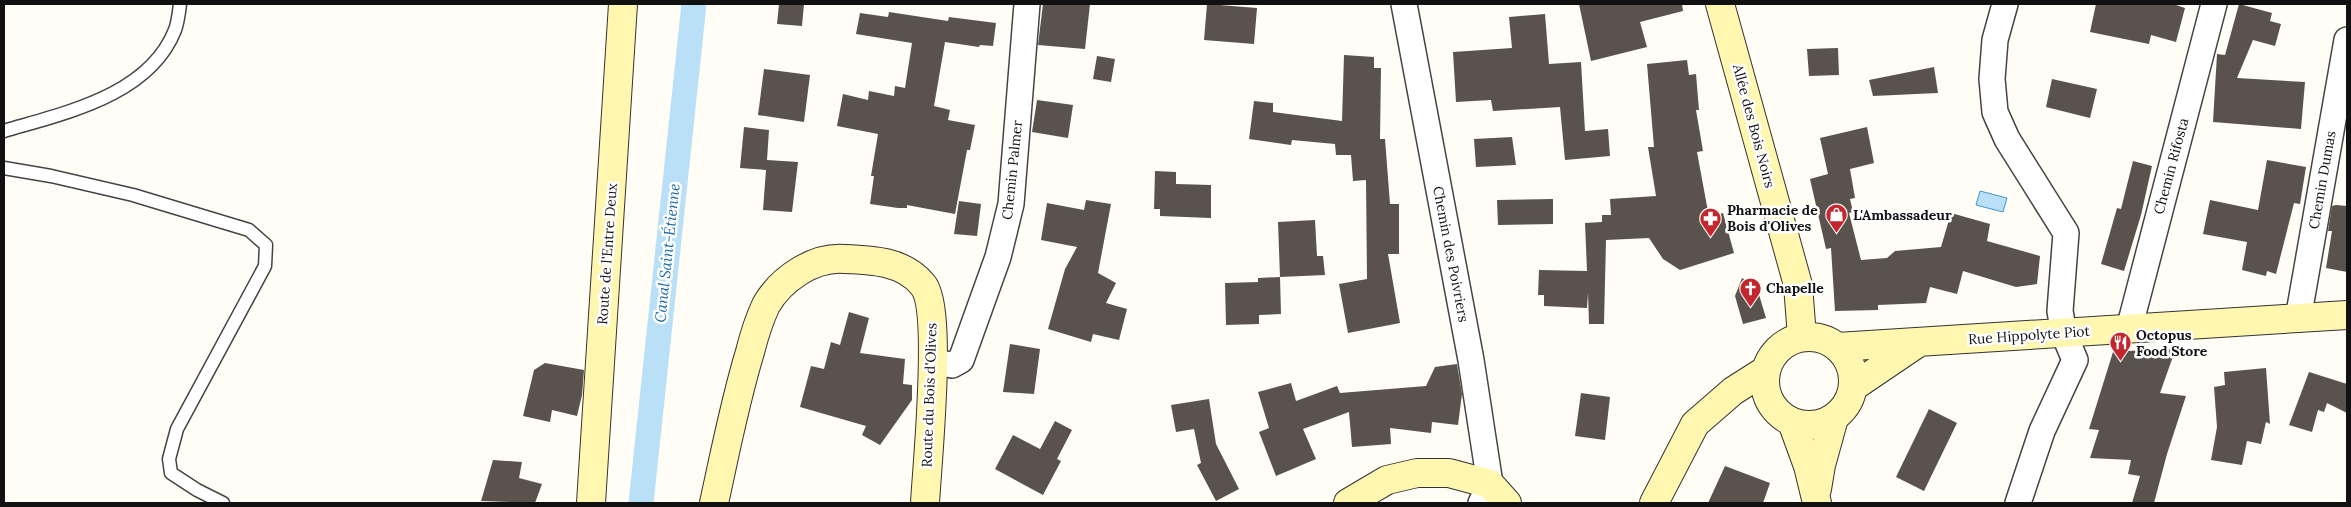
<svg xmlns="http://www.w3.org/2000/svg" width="2351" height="507" font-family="Lora,serif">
<rect width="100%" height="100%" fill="#fffdf5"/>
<!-- water -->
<polygon fill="#b9e0f7" stroke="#3f96cf" points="1980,191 2007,198 2003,212 1976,205"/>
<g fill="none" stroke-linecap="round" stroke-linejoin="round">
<!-- canal -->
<polyline stroke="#b9e0f7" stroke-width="25" points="641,503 694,4"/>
</g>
<!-- building -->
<g fill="#5a524d">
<polygon points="779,4 804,4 802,26 777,24"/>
<polygon points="1043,4 1090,4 1085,49 1038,45"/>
<polygon points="1207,4 1257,8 1254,44 1204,40"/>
<polygon points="1579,4 1682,4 1683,11 1640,22 1647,47 1591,61"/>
<polygon points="2096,4 2173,4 2185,8 2176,42 2151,35 2149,44 2090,32"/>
<polygon points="2239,4 2272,13 2270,21 2281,24 2275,46 2253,40 2237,78 2305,82 2301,129 2213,122 2217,54 2225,55"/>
<polygon points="889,12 948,21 949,17 996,23 993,46 980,45 979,47 945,42 934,106 950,110 948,120 975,125 970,150 967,150 955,214 907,205 907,208 898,208 870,204 874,176 871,176 878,134 837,126 843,94 868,100 869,91 894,96 895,86 905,88 912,43 856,34 860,13 888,17"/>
<polygon points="1545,14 1549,64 1581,62 1585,131 1608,129 1610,156 1565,160 1560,107 1493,111 1491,100 1456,102 1453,52 1512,48 1509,17"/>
<polygon points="1838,48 1839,75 1809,76 1807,49"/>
<polygon points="1344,55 1374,57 1374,68 1381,68 1380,139 1385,139 1390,204 1399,204 1399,254 1388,254 1400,323 1348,333 1339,284 1367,279 1366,180 1353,181 1351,155 1336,155 1335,144 1292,140 1291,145 1249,139 1254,101 1273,103 1273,112 1342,121"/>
<polygon points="1097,56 1115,59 1111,82 1093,79"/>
<polygon points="1687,60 1689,75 1696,74 1699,110 1696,110 1703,151 1697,152 1709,217 1723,213 1734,253 1680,270 1663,259 1649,238 1606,240 1604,324 1589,324 1588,293 1587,308 1544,306 1544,295 1538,295 1539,270 1587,271 1585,223 1602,222 1602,215 1611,215 1610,199 1656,196 1648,147 1654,147 1647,64"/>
<polygon points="1934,67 1938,93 1873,96 1869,80"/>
<polygon points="764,69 810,75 804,122 758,115"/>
<polygon points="2052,79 2097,89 2090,118 2046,107"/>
<polygon points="1037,100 1073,105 1068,138 1032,132"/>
<polygon points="744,127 769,130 767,160 798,162 792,212 763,210 766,170 740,168"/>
<polygon points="1867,127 1874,163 1850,169 1855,198 1850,199 1853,212 1849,213 1861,260 1887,258 1895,251 1941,247 1951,213 1990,224 1987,241 2040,256 2037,284 2016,287 1963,271 1957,294 1930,287 1926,303 1878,305 1878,310 1835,311 1831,248 1826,249 1810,179 1828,174 1820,138"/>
<polygon points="1512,137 1516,165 1476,167 1474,139"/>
<polygon points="2267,160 2306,167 2300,204 2294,203 2276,274 2267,271 2266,276 2242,270 2247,242 2203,234 2210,200 2258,210"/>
<polygon points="2133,161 2152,166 2141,215 2124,271 2101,264 2117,208 2121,209"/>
<polygon points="1155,171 1176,172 1176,184 1211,185 1211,218 1160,216 1160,209 1154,209"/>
<polygon points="1553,199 1553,224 1498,225 1497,200"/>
<polygon points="1086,200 1111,204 1098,273 1116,283 1106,303 1127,309 1119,340 1093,334 1091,342 1048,329 1065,269 1077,247 1041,240 1047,203 1084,210"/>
<polygon points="959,201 981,204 977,236 954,234"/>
<polygon points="2336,205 2347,206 2347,272 2326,268 2332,231 2328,231 2332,206"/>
<polygon points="1315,220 1317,256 1323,256 1325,275 1280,277 1278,222"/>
<polygon points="1280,277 1281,314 1259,315 1259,324 1226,325 1225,283 1258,282 1258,278"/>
<polygon points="1742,278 1757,288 1766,318 1743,324 1735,296"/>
<polygon points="849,312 869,318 860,353 905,359 903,384 912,385 912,400 880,445 862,435 866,426 800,407 811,366 824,369 831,342 840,345"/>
<polygon points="1010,344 1040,349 1034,394 1003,392"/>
<polygon points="2176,348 2160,393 2186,396 2167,454 2154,503 2132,503 2140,476 2128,474 2131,460 2090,458 2099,430 2089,429 2113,352"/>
<polygon points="545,363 584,370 582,395 577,416 552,410 550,422 523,416 534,370"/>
<polygon points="1457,364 1462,394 1458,425 1432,422 1431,433 1390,428 1391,444 1352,447 1349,412 1303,429 1316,459 1276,476 1259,432 1269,428 1258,392 1291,383 1296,401 1337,386 1340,393 1426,386 1435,367"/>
<polygon points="2266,368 2270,424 2266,422 2261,444 2247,441 2242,465 2211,460 2217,427 2214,387 2225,385 2224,372"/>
<polygon points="2309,372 2347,384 2347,413 2327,403 2324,412 2318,410 2312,432 2289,425"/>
<polygon points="1581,393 1610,397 1605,440 1575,436"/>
<polygon points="1209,399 1216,444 1239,489 1216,501 1197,465 1201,463 1194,429 1176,432 1171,405"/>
<polygon points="1929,409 1957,423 1924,491 1896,477"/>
<polygon points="1055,421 1072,430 1057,459 1061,461 1043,495 995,469 1013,435 1040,449"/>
<polygon points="493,460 522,462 519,478 542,484 535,503 481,501"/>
<polygon points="1725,466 1770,483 1763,503 1708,503"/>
</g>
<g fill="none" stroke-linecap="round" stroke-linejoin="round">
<defs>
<g id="lane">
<path d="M4 131C64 113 149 96 175 30 178 22 179 12 180 4"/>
<polyline points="4,168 51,176 133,195 249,230 266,245 265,266 177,429 169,459 171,473 197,490 223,503"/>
</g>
<g id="street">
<polyline points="1404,4 1471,360 1490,484 1481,503"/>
<polyline points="2005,4 1995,40 1992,79 1995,112 2007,139 2066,233 2060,311 2064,334 2075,360 2042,431 2018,503"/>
<polyline points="2298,319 2347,40"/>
<polyline points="2129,329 2214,4"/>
<polyline points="933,362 952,365 961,360 998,257 1011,204 1027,4"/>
</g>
<g id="secondary">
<polyline points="1720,4 1798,285 1802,337"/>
<circle cx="1809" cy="381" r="44"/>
<polyline points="1837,347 2347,315"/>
<polyline points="1853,387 1915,345"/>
<polyline points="1792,422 1808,466 1817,503"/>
<polyline points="1817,489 1821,465 1834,418"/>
<polyline points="591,503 623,4"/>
<path d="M714 503C725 453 735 401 750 352 754 336 759 320 766 305 781 279 813 257 844 259 872 260 904 261 923 285 943 310 927 465 925 503"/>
<polyline points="1348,503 1387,480 1417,473 1449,473 1490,484 1507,503"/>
<polyline points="1654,503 1695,424 1733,391 1766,370"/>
</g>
</defs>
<!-- lane casing -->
<use href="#lane" stroke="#444" stroke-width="15"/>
<!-- street casing -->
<use href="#street" stroke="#444" stroke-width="28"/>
<!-- secondary casing -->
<use href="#secondary" stroke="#333" stroke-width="30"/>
<!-- lane -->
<use href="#lane" stroke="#fff" stroke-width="12"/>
<!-- street -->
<use href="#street" stroke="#fff" stroke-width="25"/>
<!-- secondary -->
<use href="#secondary" stroke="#fff6b0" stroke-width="28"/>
</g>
<!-- icons -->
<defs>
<symbol id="shop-pin" viewBox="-11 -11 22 30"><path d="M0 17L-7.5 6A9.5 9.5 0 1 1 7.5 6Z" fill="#c4262e" stroke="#fff"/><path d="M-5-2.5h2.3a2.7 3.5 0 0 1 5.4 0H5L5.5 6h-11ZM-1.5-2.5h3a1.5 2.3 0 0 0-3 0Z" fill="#fff"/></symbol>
<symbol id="pharmacy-pin" viewBox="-11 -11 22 30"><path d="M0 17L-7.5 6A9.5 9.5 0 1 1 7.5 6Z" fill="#c4262e" stroke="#fff"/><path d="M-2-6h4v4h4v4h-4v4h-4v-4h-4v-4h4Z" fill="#fff"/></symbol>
<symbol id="church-pin" viewBox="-11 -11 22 30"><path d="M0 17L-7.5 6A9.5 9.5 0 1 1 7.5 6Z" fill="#c4262e" stroke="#fff"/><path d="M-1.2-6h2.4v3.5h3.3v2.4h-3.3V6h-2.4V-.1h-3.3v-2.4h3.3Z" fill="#fff"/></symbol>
<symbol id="restaurant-pin" viewBox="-11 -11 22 30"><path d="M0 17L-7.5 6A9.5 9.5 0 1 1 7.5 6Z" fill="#c4262e" stroke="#fff"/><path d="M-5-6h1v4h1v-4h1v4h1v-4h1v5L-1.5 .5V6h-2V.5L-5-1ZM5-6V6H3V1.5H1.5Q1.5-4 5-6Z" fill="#fff"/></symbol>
</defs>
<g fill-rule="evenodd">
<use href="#shop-pin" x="1824" y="202" width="25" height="34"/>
<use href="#pharmacy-pin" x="1698" y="206" width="25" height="34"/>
<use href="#church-pin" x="1738" y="276" width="25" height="34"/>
<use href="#restaurant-pin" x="2108" y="330" width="25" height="34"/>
</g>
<g text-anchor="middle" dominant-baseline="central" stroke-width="5" stroke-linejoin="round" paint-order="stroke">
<!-- street labels -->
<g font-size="14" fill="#111" stroke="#fff">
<text transform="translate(1754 126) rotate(75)">Allée des Bois Noirs</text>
<text transform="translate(2171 166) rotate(-75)">Chemin Rifosta</text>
<text transform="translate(1012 170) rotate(-84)">Chemin Palmer</text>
<text transform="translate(2322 180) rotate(-80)">Chemin Dumas</text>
<text transform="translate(607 254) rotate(-86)">Route de l'Entre Deux</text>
<text transform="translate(1451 254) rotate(79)">Chemin des Poivriers</text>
<text transform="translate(2029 335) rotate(-4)">Rue Hippolyte Piot</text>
<text transform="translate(929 395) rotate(-88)">Route du Bois d'Olives</text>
</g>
<!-- poi labels -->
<g font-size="14" font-weight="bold" fill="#111" stroke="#fff" text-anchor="start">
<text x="1727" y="210">Pharmacie de<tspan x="1727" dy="16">Bois d'Olives</tspan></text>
<text x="1853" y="215">L'Ambassadeur</text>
<text x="1766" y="288">Chapelle</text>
<text x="2136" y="335">Octopus<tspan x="2136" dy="16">Food Store</tspan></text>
</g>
<!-- water labels -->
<g font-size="15" font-style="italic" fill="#1768a6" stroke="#fff">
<text transform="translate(667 253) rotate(-84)">Canal Saint-Étienne</text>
</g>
</g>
<!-- border -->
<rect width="2351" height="507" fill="none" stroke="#111111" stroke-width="10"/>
</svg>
